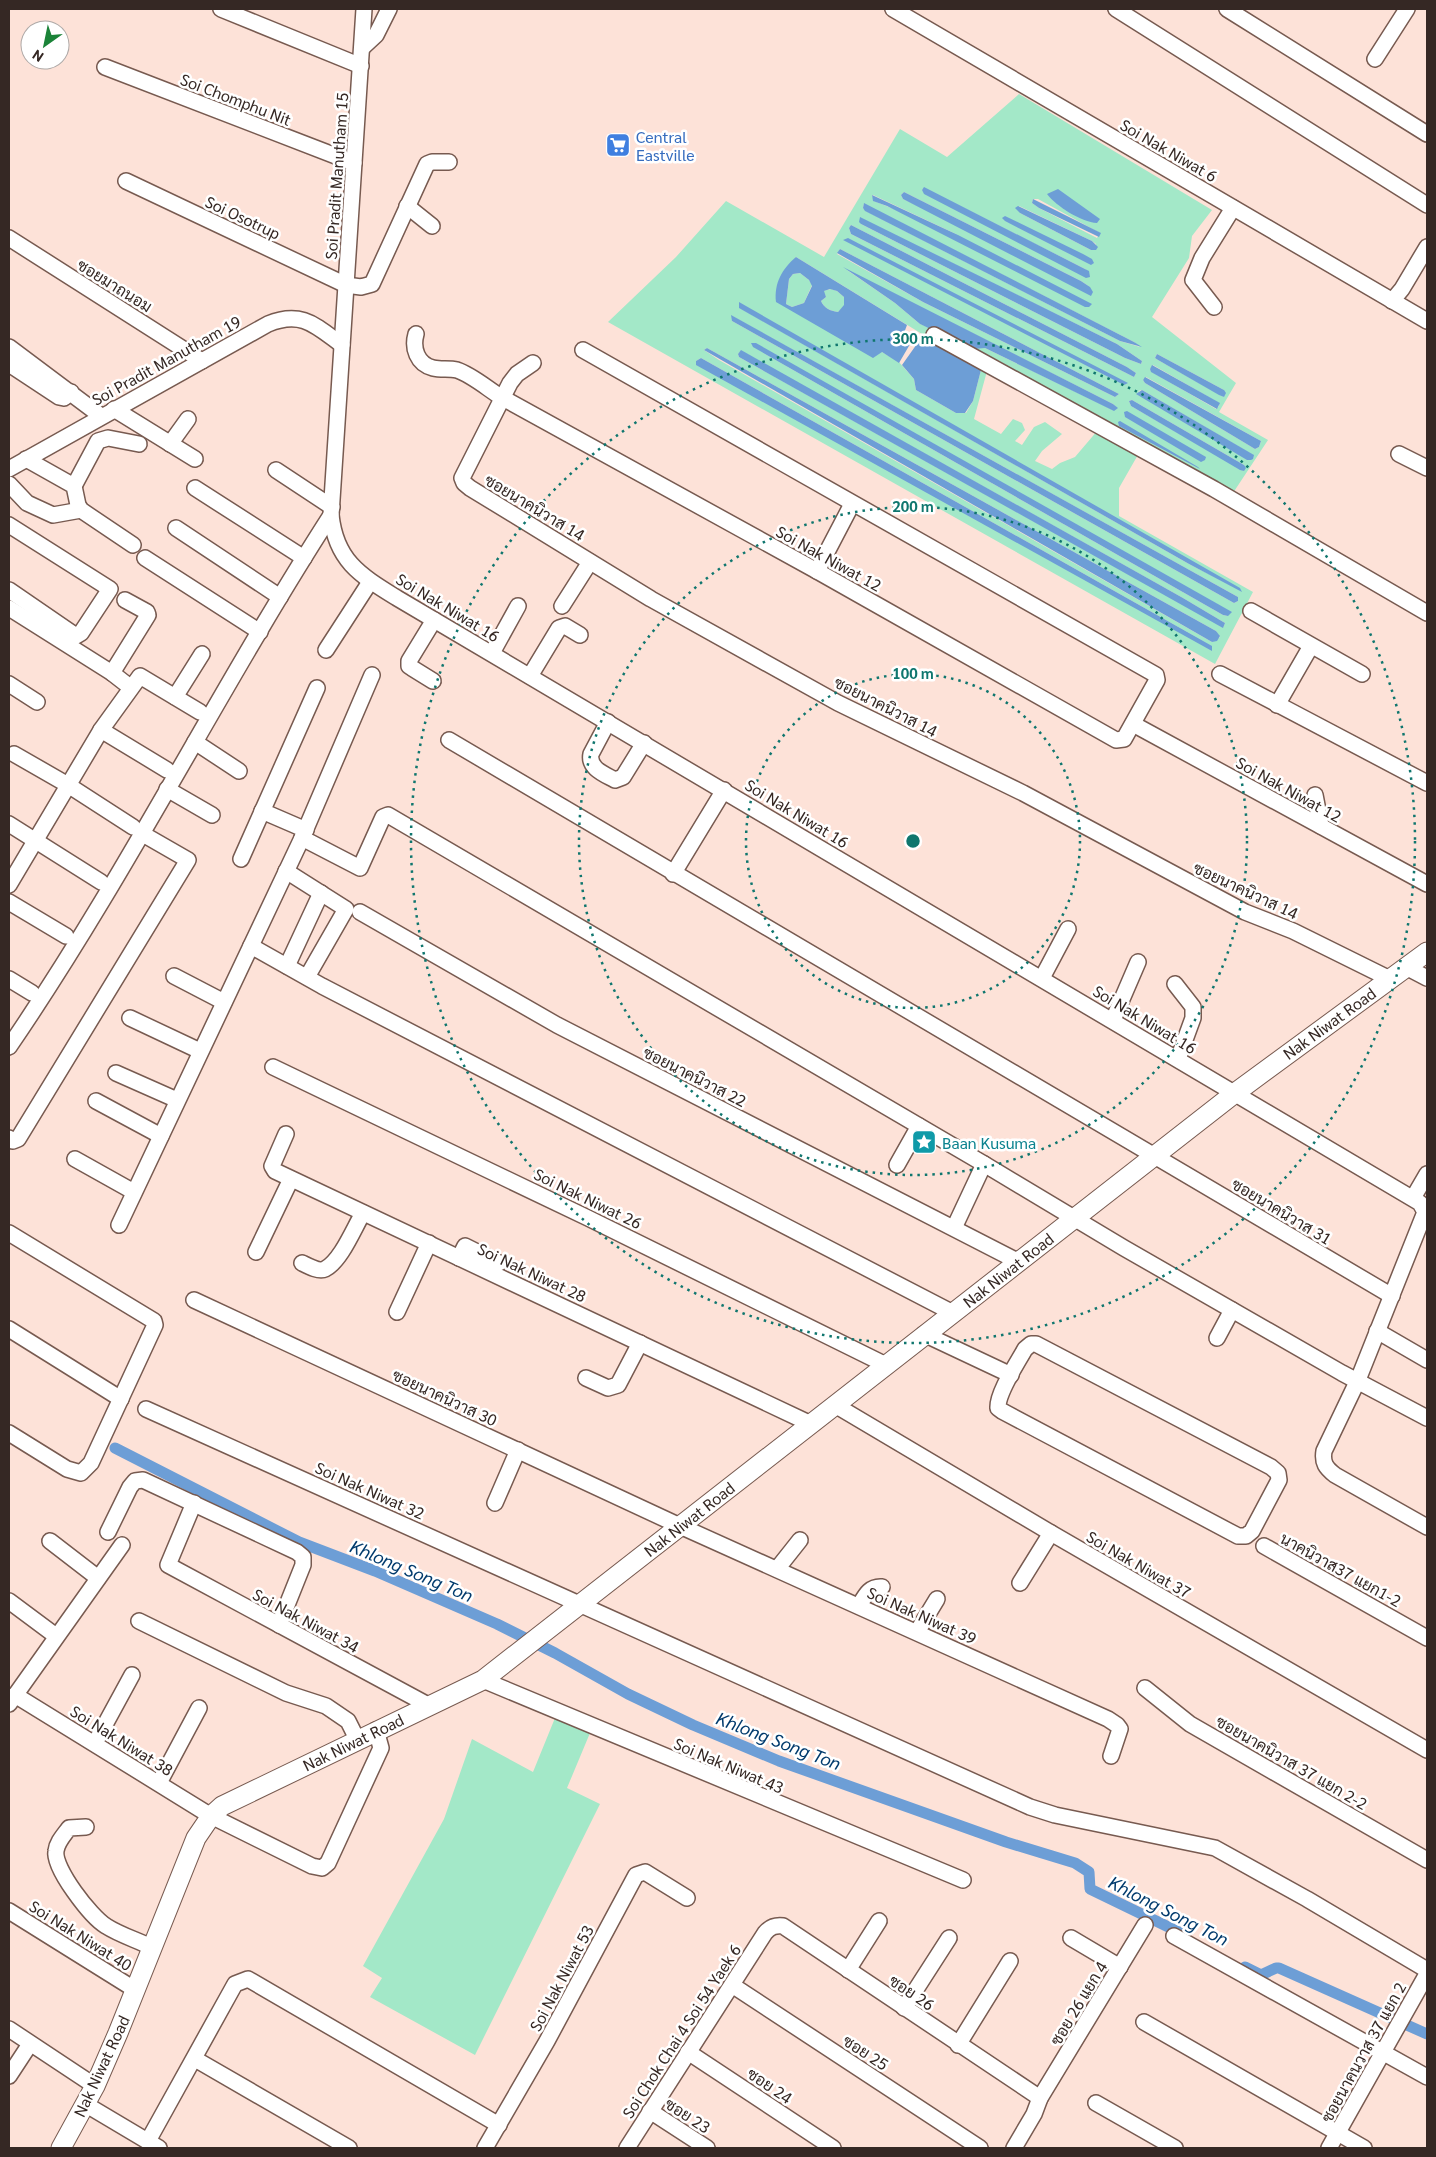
<svg xmlns="http://www.w3.org/2000/svg" width="1436" height="2157" font-family="Georgia,Sarabun,serif">
<rect width="100%" height="100%" fill="#fde2d8"/>
<!-- green -->
<g fill="#a3e8c8" fill-rule="evenodd">
<path d="M1019 94 1212 210 1192 236 1189 258 1152 317 1236 383 1219 412 1268 440 1231 496 1098 422 998 360 971 356 940 345 796 257 776 301 882 352 899 362 914 379 916 390 956 413H966L973 401 981 370 984 368 987 371 974 419 1001 434 1013 419 1022 423 1025 430 1015 441 1022 445 1034 427 1045 422 1062 434 1042 451 1035 461 1052 469 1060 463 1075 457 1098 430 1139 453 1119 488V516L1253 592 1215 664 608 322 676 257 726 201 824 257 900 129 947 157ZM924 188 1085 269 1089 272 922 190ZM904 192 1081 281 1090 287 903 199 901 195ZM872 195H873L958 235 874 201ZM1033 199H1038L1100 233 1097 238 1039 208 1032 203ZM864 204 1134 342 1140 347 1120 341 866 211 863 208ZM1019 206 1092 241 1096 244 1095 250H1091L1020 213ZM860 218 1117 344 1142 361 1141 364 1125 358 861 224ZM851 225 1127 367 1136 373 1134 377 851 234 849 228ZM840 249 1119 394 1115 397 923 302 837 254ZM847 270 1113 404 1117 408 1113 410 985 348 920 324 895 303ZM739 303 1242 591 1189 564 740 308ZM732 316 1238 597V601L1234 603 732 321ZM753 347 1228 616 1223 615ZM707 348 1216 631 1220 637 1212 642 719 360 704 350ZM741 351 1183 598 1225 623 1223 627 739 357 738 354ZM1157 354 1224 390V397L1158 360 1155 358ZM701 358 1212 646 696 361ZM1153 365 1219 403V406L1216 409 1152 372 1150 369ZM1146 377 1261 441 1259 447 1255 449 1145 383 1143 380ZM1142 390 1253 455V459L1138 391ZM1132 400 1244 465V471L1131 406 1129 401Z"/>
<polygon points="800,273 809,280 812,285 804,303 792,307 786,304 789,279 793,274"/>
<path d="M831 289 837 291 844 297 845 305 838 312C830 311 824 308 821 301L826 297 823 291Z"/>
<polygon points="555,1718 590,1733 567,1788 600,1804 475,2055 370,1997 382,1978 363,1966 444,1819 472,1739 533,1772"/>
</g>
<!-- water -->
<g fill="#6d9ed6" fill-rule="evenodd">
<polygon points="924,187 1085,269 1089,271 1090,277 1086,278 924,194 922,190"/>
<path d="M1058 189 1100 219 1097 223C1081 222 1056 206 1047 194Z"/>
<polygon points="904,192 1081,281 1090,287 1093,292 1091,296 903,199 901,195"/>
<polygon points="872,195 958,235 1092,304 1089,307 1085,307 887,206 873,201"/>
<polygon points="1033,199 1101,233 1099,237 1039,208 1032,203"/>
<polygon points="864,203 1134,342 1142,347 1120,341 865,211 863,208"/>
<polygon points="1018,206 1092,241 1098,247 1096,250 1091,250 1020,213 1015,208"/>
<polygon points="1005,216 1083,254 1092,259 1094,263 1091,265 1005,221 1002,218"/>
<polygon points="860,217 1117,344 1142,361 1141,364 1125,358 861,224 859,222"/>
<polygon points="851,225 1127,367 1136,373 1134,377 851,234 849,228"/>
<polygon points="848,238 1128,383 1124,385 843,240"/>
<polygon points="840,249 1119,394 1115,397 923,302 837,253"/>
<path d="M796 257 907 325 904 333 913 339 899 363 882 352 873 358 776 302C774 283 782 269 796 257ZM800 273 809 280 812 286 804 303 792 307 786 304 789 279 793 274ZM830 289 837 291 844 297V305L838 312C830 311 824 308 821 301L826 297 824 291Z"/>
<polygon points="843,267 1113,404 1118,408 1114,411 985,348 973,349 920,324 895,303"/>
<polygon points="739,302 1240,588 1242,592 1189,564 739,308"/>
<polygon points="731,315 1238,597 1238,601 1234,603 732,321"/>
<polygon points="924,340 954,353 981,370 973,401 965,413 956,413 916,390 914,379 902,365 919,341"/>
<polygon points="751,343 756,343 1232,612 1228,616 1223,615 753,347"/>
<polygon points="707,348 1216,631 1220,636 1217,641 1212,642 704,350"/>
<polygon points="741,350 1183,598 1225,623 1223,628 739,357 738,354"/>
<polygon points="1157,354 1224,390 1226,393 1224,397 1219,395 1158,360 1155,358"/>
<polygon points="701,358 1212,646 1212,651 696,365 696,361"/>
<polygon points="1152,365 1220,403 1217,409 1151,372 1150,369"/>
<polygon points="1145,377 1261,441 1259,447 1255,449 1145,383 1143,380"/>
<polygon points="1142,390 1254,455 1253,459 1251,460 1247,460 1136,394"/>
<polygon points="1132,400 1244,465 1246,468 1244,471 1240,470 1131,406 1129,401"/>
<polygon points="1127,411 1206,457 1205,460 1201,462 1125,417 1124,412"/>
<polygon points="1120,421 1198,467 1200,469 1119,426 1118,422"/>
</g>
<g fill="none" stroke-linecap="round" stroke-linejoin="round">
<!-- canal -->
<g stroke="#6d9ed6" stroke-width="11">
<polyline points="115,1448 299,1542 375,1571 497,1624 555,1653 628,1694 693,1725 779,1761 1006,1842 1075,1863 1089,1872 1090,1889 1185,1935"/>
<polyline points="1245,1967 1261,1975 1276,1968 1279,1968 1427,2034"/>
</g>
<defs>
<g id="minor">
<polyline points="221,9 361,66"/>
<path d="M364 9 331 515C336 561 360 575 397 598L1420 1203 1425 1212 1358 1380 1324 1451C1322 1463 1326 1468 1335 1475L1427 1527"/>
<polyline points="893,9 1427,321"/>
<polyline points="1116,9 1427,205"/>
<polyline points="1227,9 1427,134"/>
<polyline points="362,48 376,35 389,9"/>
<polyline points="1375,59 1407,9"/>
<polyline points="105,67 354,163"/>
<polyline points="126,181 346,285 361,287 372,284 427,164 432,162 449,162"/>
<polyline points="407,206 432,226"/>
<polyline points="9,238 202,361"/>
<polyline points="1392,301 1402,289 1427,247"/>
<polyline points="1214,307 1193,280 1202,258 1233,208"/>
<path d="M416 334C412 348 417 364 433 368 441 370 449 368 457 370 472 375 488 389 501 397L817 571 1116 740 1124 739 1157 680 1156 675 583 350"/>
<polyline points="934,335 1214,489 1427,613"/>
<polyline points="9,347 101,416"/>
<polyline points="533,363 517,374 510,383 462,478 464,483 470,488 651,599 838,703 1023,793 1245,912 1293,931 1390,979"/>
<polyline points="9,364 59,397 64,398 71,392"/>
<polyline points="114,409 195,459"/>
<polyline points="170,444 188,419"/>
<polyline points="1399,454 1427,468"/>
<polyline points="26,459 74,486 78,505 81,510 133,545"/>
<path d="M9 469 268 324C302 310 316 326 342 345"/>
<polyline points="276,470 332,507"/>
<polyline points="9,484 27,503 53,515 81,510"/>
<polyline points="74,486 98,441 108,438 139,444"/>
<polyline points="195,488 304,558"/>
<polyline points="9,525 110,589 81,633 76,636 9,590"/>
<polyline points="176,528 280,597"/>
<polyline points="145,558 260,632"/>
<polyline points="817,571 852,504"/>
<polyline points="562,606 590,562"/>
<polyline points="9,608 112,673 130,687"/>
<polyline points="1251,611 1362,674"/>
<polyline points="326,650 370,582"/>
<polyline points="492,653 518,606"/>
<polyline points="112,673 148,615 147,612 125,600"/>
<polyline points="1220,674 1427,783"/>
<polyline points="530,676 559,628 565,626 580,635"/>
<polyline points="433,681 412,668 409,666 409,661 434,620"/>
<polyline points="9,684 37,702"/>
<polyline points="175,697 202,654"/>
<polyline points="1277,705 1311,646"/>
<path d="M608 722 591 754C588 768 604 774 615 780L623 777 644 743"/>
<polyline points="1133,724 1427,884"/>
<polyline points="101,730 167,770"/>
<polyline points="449,740 1392,1296"/>
<polyline points="195,742 239,771"/>
<polyline points="14,754 68,785 133,827"/>
<polyline points="167,789 212,815"/>
<polyline points="1315,795 1321,826"/>
<polyline points="262,811 306,830"/>
<polyline points="9,824 101,882"/>
<polyline points="302,838 360,868 383,817 388,815 984,1164 1124,1248 1342,1373 1427,1418"/>
<polyline points="241,859 317,688"/>
<polyline points="286,871 346,909 307,977"/>
<polyline points="673,874 724,790"/>
<polyline points="9,885 101,730 140,676 200,712"/>
<polyline points="9,902 66,936"/>
<polyline points="360,912 557,1025 1019,1262"/>
<polyline points="251,946 322,986 953,1313"/>
<polyline points="287,966 321,893"/>
<polyline points="1406,967 1427,978"/>
<polyline points="174,976 224,1002"/>
<polyline points="1042,978 1068,929"/>
<polyline points="9,979 32,993"/>
<polyline points="1175,984 1193,1007 1193,1018 1178,1059"/>
<polyline points="130,1018 200,1051"/>
<polyline points="1113,1020 1138,962"/>
<path d="M9 1047C126 876 219 689 331 515"/>
<polyline points="273,1067 588,1218 886,1365"/>
<polyline points="116,1073 177,1100"/>
<polyline points="96,1101 161,1136"/>
<polyline points="286,1134 272,1166 275,1171 811,1424"/>
<polyline points="9,1138 13,1141 18,1139 188,860 141,833"/>
<polyline points="75,1159 134,1192"/>
<polyline points="897,1165 919,1126"/>
<polyline points="1413,1198 1427,1174"/>
<polyline points="119,1225 302,838 372,675"/>
<polyline points="954,1228 984,1164"/>
<polyline points="9,1233 154,1321 155,1325 91,1463 81,1473 67,1469 9,1433"/>
<polyline points="256,1252 291,1179"/>
<polyline points="459,1258 465,1246 499,1263"/>
<path d="M302 1263C308 1266 319 1272 325 1269 341 1261 354 1228 363 1213"/>
<polyline points="194,1300 680,1526 1108,1719 1117,1725 1120,1729 1111,1756"/>
<polyline points="397,1312 429,1243"/>
<polyline points="9,1329 121,1399"/>
<polyline points="1377,1331 1427,1360"/>
<polyline points="924,1334 1011,1375"/>
<polyline points="1217,1338 1232,1310"/>
<path d="M1031 1344H1036L1271 1467 1278 1473 1279 1480 1252 1531 1246 1536H1238L1002 1411 998 1408C997 1393 1018 1362 1025 1349Z"/>
<polyline points="586,1378 608,1388 618,1385 640,1343"/>
<polyline points="835,1405 1051,1533 1427,1750"/>
<polyline points="146,1409 1030,1807 1055,1815 1215,1848 1307,1899 1427,1970"/>
<polyline points="194,1503 168,1565 428,1705"/>
<polyline points="495,1503 518,1450"/>
<polyline points="108,1532 130,1487 135,1481 143,1480 297,1552 303,1557 303,1565 279,1625"/>
<polyline points="50,1541 98,1578"/>
<polyline points="1264,1546 1427,1638"/>
<polyline points="777,1569 800,1540"/>
<polyline points="1020,1583 1051,1533"/>
<polyline points="9,1601 56,1636"/>
<path d="M859 1606C865 1596 869 1586 882 1587"/>
<polyline points="139,1621 286,1693 326,1706 348,1721 357,1739"/>
<polyline points="917,1632 937,1599"/>
<polyline points="483,1680 963,1880"/>
<polyline points="1145,1688 1190,1724 1427,1860"/>
<polyline points="15,1695 211,1816 312,1866 322,1868 328,1863 381,1748 376,1730"/>
<polyline points="9,1704 122,1545"/>
<polyline points="95,1743 132,1675"/>
<polyline points="159,1783 199,1708"/>
<path d="M86 1827 69 1828C64 1835 57 1842 56 1851 53 1868 91 1917 106 1926 120 1935 137 1940 151 1947"/>
<polyline points="9,1911 134,1989"/>
<polyline points="1174,1936 1427,2077"/>
<polyline points="1071,1938 1120,1967"/>
<polyline points="848,1970 879,1921"/>
<polyline points="732,1985 980,2148"/>
<polyline points="904,2008 949,1938"/>
<polyline points="1144,2022 1364,2148"/>
<polyline points="9,2029 95,2086"/>
<polyline points="958,2045 1010,1961"/>
<polyline points="688,2052 833,2148"/>
<polyline points="195,2059 349,2148"/>
<polyline points="9,2076 30,2044"/>
<polyline points="1096,2103 1175,2148"/>
<polyline points="85,2104 159,2148"/>
<polyline points="650,2111 707,2148"/>
<polyline points="148,2141 235,1984 248,1979 499,2125"/>
<polyline points="485,2148 547,2041 636,1875 645,1872 687,1898"/>
<path d="M627 2148 765 1933C770 1927 775 1925 783 1926L1040 2098"/>
<polyline points="1014,2148 1034,2114 1040,2098 1145,1925"/>
<polyline points="1329,2148 1427,1974"/>
</g>
<polyline id="major" points="61,2148 95,2086 118,2033 196,1838 211,1816 222,1806 483,1680 1235,1093 1427,952"/>
</defs>
<!-- minor casing -->
<use href="#minor" stroke="#775a50" stroke-width="18"/>
<!-- major casing -->
<use href="#major" stroke="#775a50" stroke-width="21"/>
<!-- minor -->
<use href="#minor" stroke="#fff" stroke-width="15"/>
<!-- major -->
<use href="#major" stroke="#fff" stroke-width="19"/>
</g>
<!-- distance rings -->
<g fill="none" stroke="#0f766e" stroke-width="2.5" stroke-dasharray="2.5 5">
<circle cx="913" cy="841" r="167"/>
<circle cx="913" cy="841" r="334"/>
<circle cx="913" cy="841" r="502"/>
</g>
<!-- icons -->
<defs>
<symbol id="supermarket-square" viewBox="-11 -11 22 22"><rect x="-9" y="-9" width="18" height="18" rx="4" fill="#3f7fe0" stroke="#fff"/><path d="M-6-5.5h2.5l.6 2H6L4.5 2H-2.5L-4.4-4H-6ZM-1.5 3.2a1.3 1.3 0 1 0 .1 0ZM3 3.2a1.3 1.3 0 1 0 .1 0Z" fill="#fff"/></symbol>
<symbol id="sight-square" viewBox="-11 -11 22 22"><rect x="-9" y="-9" width="18" height="18" rx="4" fill="#0f9aa8" stroke="#fff"/><path d="M0-6L1.8-2.2L6-1.7L2.9 1.2L3.7 5.4L0 3.3L-3.7 5.4L-2.9 1.2L-6-1.7L-1.8-2.2Z" fill="#fff"/></symbol>
</defs>
<g fill-rule="evenodd">
<use href="#supermarket-square" x="604" y="131" width="28" height="28"/>
<use href="#sight-square" x="910" y="1128" width="28" height="28"/>
</g>
<g text-anchor="middle" dominant-baseline="central" stroke-width="5" stroke-linejoin="round" paint-order="stroke">
<!-- street labels -->
<g font-size="16" fill="#352824" stroke="#fff">
<text transform="translate(236 99) rotate(21)">Soi Chomphu Nit</text>
<text transform="translate(1169 150) rotate(30)">Soi Nak Niwat 6</text>
<text transform="translate(336 176) rotate(-86)">Soi Pradit Manutham 15</text>
<text transform="translate(243 217) rotate(25)">Soi Osotrup</text>
<text transform="translate(115 285) rotate(32)">ซอยมาถนอม</text>
<text transform="translate(166 360) rotate(-29)">Soi Pradit Manutham 19</text>
<text transform="translate(535 507) rotate(31)">ซอยนาคนิวาส 14</text>
<text transform="translate(829 558) rotate(29)">Soi Nak Niwat 12</text>
<text transform="translate(448 607) rotate(31)">Soi Nak Niwat 16</text>
<text transform="translate(886 706) rotate(27)">ซอยนาคนิวาส 14</text>
<text transform="translate(1289 789) rotate(29)">Soi Nak Niwat 12</text>
<text transform="translate(797 813) rotate(31)">Soi Nak Niwat 16</text>
<text transform="translate(1246 890) rotate(25)">ซอยนาคนิวาส 14</text>
<text transform="translate(1145 1019) rotate(31)">Soi Nak Niwat 16</text>
<text transform="translate(1329 1023) rotate(-36)">Nak Niwat Road</text>
<text transform="translate(695 1076) rotate(27)">ซอยนาคนิวาส 22</text>
<text transform="translate(588 1198) rotate(26)">Soi Nak Niwat 26</text>
<text transform="translate(1282 1211) rotate(31)">ซอยนาคนิวาส 31</text>
<text transform="translate(1008 1270) rotate(-38)">Nak Niwat Road</text>
<text transform="translate(532 1272) rotate(25)">Soi Nak Niwat 28</text>
<text transform="translate(445 1397) rotate(25)">ซอยนาคนิวาส 30</text>
<text transform="translate(370 1490) rotate(24)">Soi Nak Niwat 32</text>
<text transform="translate(689 1519) rotate(-38)">Nak Niwat Road</text>
<text transform="translate(1139 1564) rotate(30)">Soi Nak Niwat 37</text>
<text transform="translate(1341 1569) rotate(29)">นาคนิวาส37 แยก1-2</text>
<text transform="translate(922 1615) rotate(24)">Soi Nak Niwat 39</text>
<text transform="translate(306 1620) rotate(28)">Soi Nak Niwat 34</text>
<text transform="translate(122 1740) rotate(32)">Soi Nak Niwat 38</text>
<text transform="translate(353 1742) rotate(-26)">Nak Niwat Road</text>
<text transform="translate(1292 1762) rotate(30)">ซอยนาคนิวาส 37 แยก 2-2</text>
<text transform="translate(729 1765) rotate(23)">Soi Nak Niwat 43</text>
<text transform="translate(81 1935) rotate(32)">Soi Nak Niwat 40</text>
<text transform="translate(561 1978) rotate(-62)">Soi Nak Niwat 53</text>
<text transform="translate(912 1992) rotate(34)">ซอย 26</text>
<text transform="translate(1078 2003) rotate(-59)">ซอย 26 แยก 4</text>
<text transform="translate(681 2031) rotate(-57)">Soi Chok Chai 4 Soi 54 Yaek 6</text>
<text transform="translate(866 2052) rotate(33)">ซอย 25</text>
<text transform="translate(1363 2052) rotate(-61)">ซอยนาคนวาส 37 แยก 2</text>
<text transform="translate(101 2066) rotate(-65)">Nak Niwat Road</text>
<text transform="translate(770 2085) rotate(34)">ซอย 24</text>
<text transform="translate(688 2115) rotate(33)">ซอย 23</text>
</g>
<!-- shop labels -->
<g font-size="16" fill="#366cbe" stroke="#fff" text-anchor="start">
<text x="636" y="136">Central<tspan x="636" dy="18">Eastville</tspan></text>
</g>
<!-- culture labels -->
<g font-size="16" fill="#0d838f" stroke="#fff" text-anchor="start">
<text x="942" y="1142">Baan Kusuma</text>
</g>
<!-- water labels -->
<g font-size="18" font-style="italic" fill="#023b6d" stroke="#fff">
<text transform="translate(412 1570) rotate(23)">Khlong Song Ton</text>
<text transform="translate(779 1740) rotate(21)">Khlong Song Ton</text>
<text transform="translate(1169 1910) rotate(27)">Khlong Song Ton</text>
</g>
</g>
<circle cx="913" cy="841" r="8" fill="#0f766e" stroke="#fff" stroke-width="2.5"/>
<g font-size="15" text-anchor="middle" font-weight="bold" fill="#0f766e" stroke="#fff" stroke-width="5" stroke-linejoin="round" paint-order="stroke">
<text x="913" y="344">300 m</text>
<text x="913" y="512">200 m</text>
<text x="913" y="679">100 m</text>
</g>
<!-- border -->
<rect width="1436" height="2157" fill="none" stroke="#352824" stroke-width="20"/>
<!-- north arrow -->
<g transform="translate(45 45) rotate(213)"><circle r="24" fill="#ffffff" stroke="#aea9a7"/>
<path d="M0-4L9 19L0 12L-9 19Z" fill="#1b8338"/>
<text y="-8" font-size="14" font-weight="bold" text-anchor="middle" fill="#352824">N</text>
</g>
</svg>
